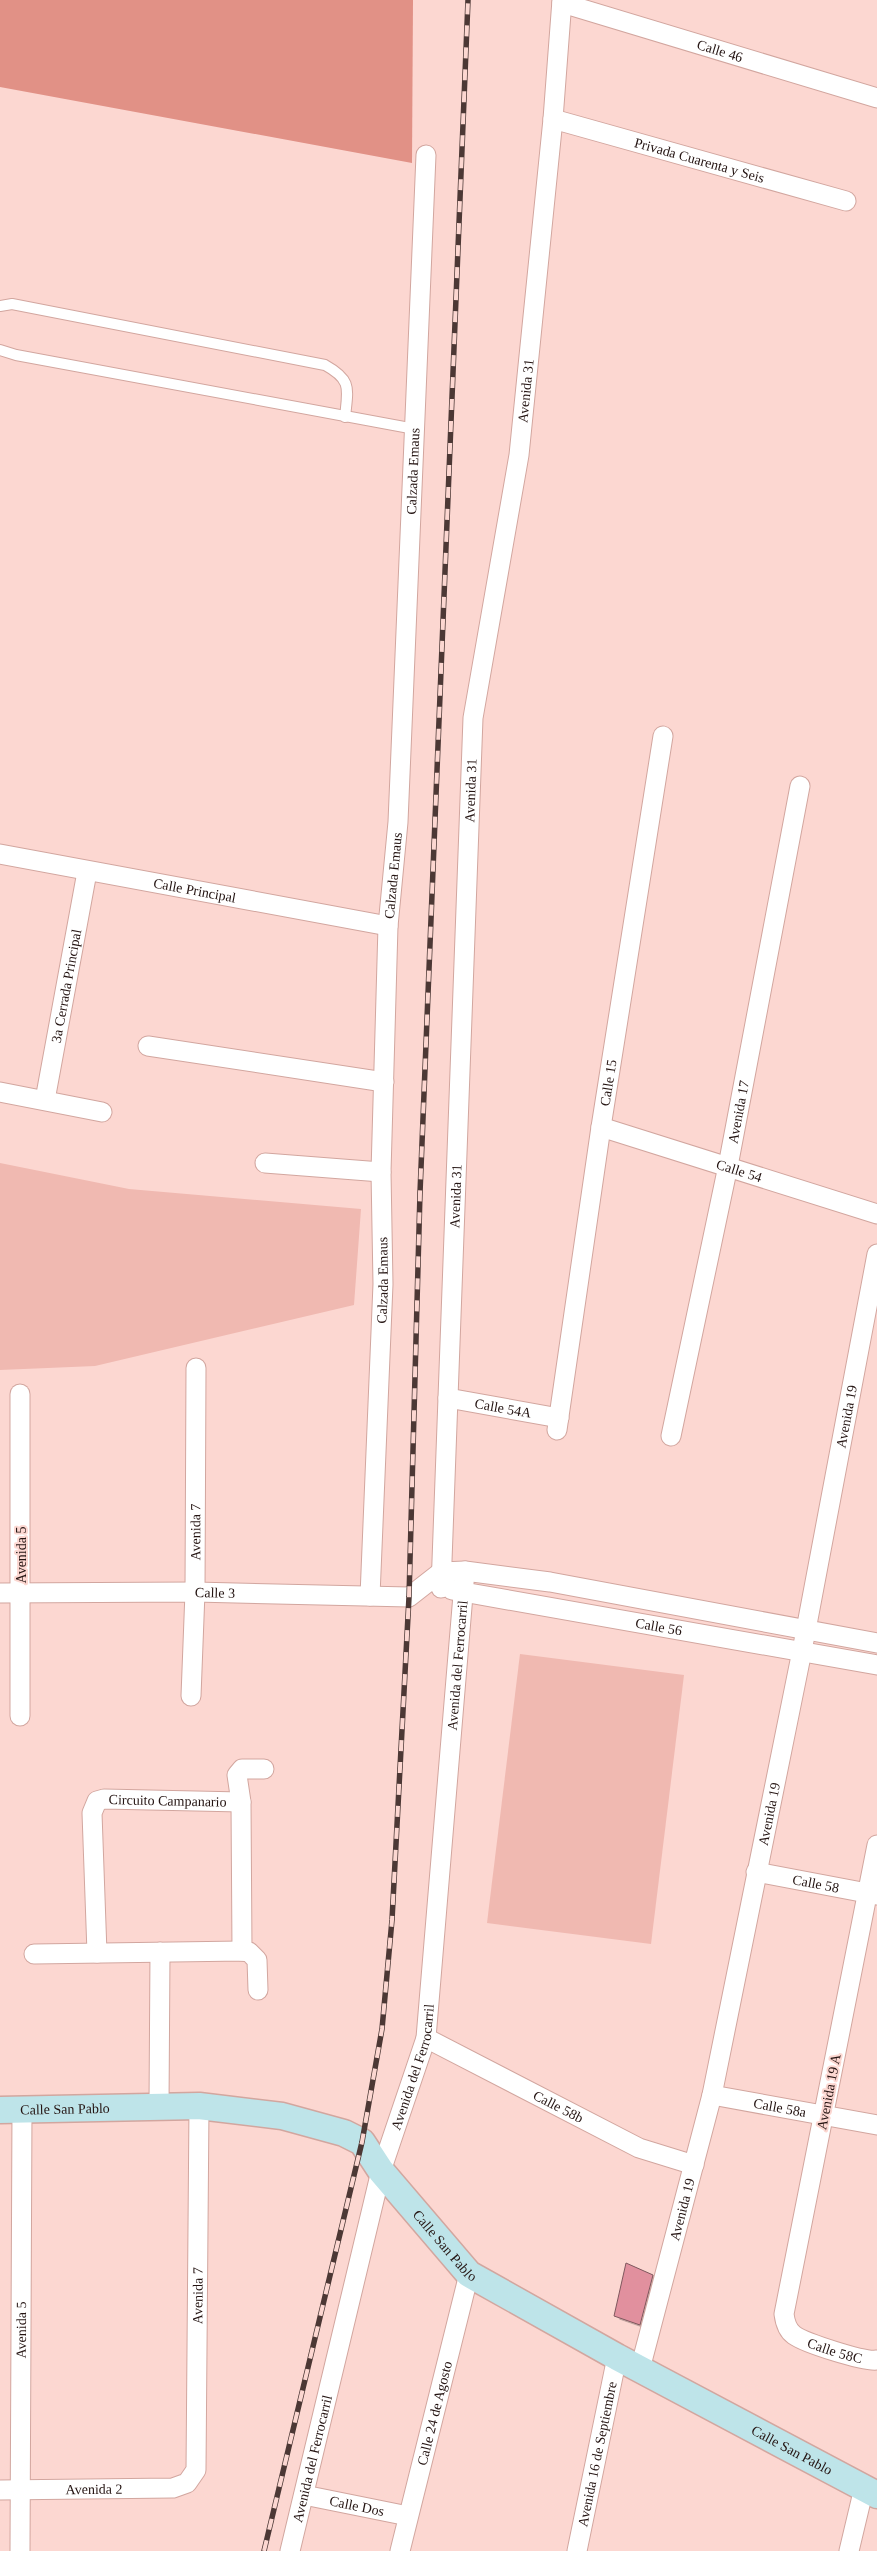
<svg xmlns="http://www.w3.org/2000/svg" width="877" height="2551" font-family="Georgia,serif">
<defs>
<filter id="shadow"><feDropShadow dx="5.5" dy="3" stdDeviation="0" flood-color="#0004"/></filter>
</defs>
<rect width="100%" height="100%" fill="#fcd7d1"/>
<!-- green -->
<g fill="#f0b9b1">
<polygon points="0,1163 129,1189 361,1209 354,1305 95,1366 0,1370"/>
<polygon points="520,1654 684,1675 651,1944 487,1923"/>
</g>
<!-- forest -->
<polygon fill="#e19186" points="0,0 413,0 412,163 0,87"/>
<!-- building -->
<polygon fill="#e1909e" stroke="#7f585e" filter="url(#shadow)" points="626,2263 653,2275 640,2325 614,2316"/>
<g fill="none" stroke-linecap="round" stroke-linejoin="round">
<defs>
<g id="lane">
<path d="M0 306 12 304 325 365C352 380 348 388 345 417"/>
<polyline points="0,350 16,355 415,429"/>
</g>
<g id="street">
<path id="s1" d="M562 3 877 98"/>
<path id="s2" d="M553 119 846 201"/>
<path id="s3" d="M0 854 388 926"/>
<polyline points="148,1046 384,1082"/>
<polyline points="0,1092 102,1112"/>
<path id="s4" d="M45 1100 87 872"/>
<path id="s5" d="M601 1127 877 1214"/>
<polyline points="265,1163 381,1172"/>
<polyline points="20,1394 20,1716"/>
<path id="s6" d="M448 1398 559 1418"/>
<path id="s7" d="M557 1430 601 1127 663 736"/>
<path id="s8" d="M671 1436 728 1166 800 786"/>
<path id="s9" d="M441 1588 473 718 519 455 553 119 562 0"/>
<path id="s10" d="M452 1590 877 1665"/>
<path id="s11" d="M0 1593 195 1592 409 1597 441 1572 465 1571 550 1582 877 1643"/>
<path id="s12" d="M370 1596 383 1284 381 1172 388 926 398 822 426 155"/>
<path id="s13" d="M191 1696 195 1592 196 1368"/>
<path id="s14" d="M877 1845 784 2314C785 2322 787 2330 794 2335 805 2343 864 2362 877 2360"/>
<path id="s15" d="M756 1872 877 1895"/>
<polyline points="242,1951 241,1802 237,1775 242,1769 264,1769"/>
<path id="s16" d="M97 1953 92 1813 97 1801 104 1799 241 1802"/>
<polyline points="34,1954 242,1951 249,1952 257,1960 258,1990"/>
<path id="s17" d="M426 2038 639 2148 694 2165"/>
<path id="s18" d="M712 2095 877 2125"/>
<polyline points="159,2106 160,1952"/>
<path id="s19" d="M640 2369 712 2095 802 1651 877 1254"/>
<path id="s20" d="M0 2490 173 2488 187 2483 196 2470 199 2106"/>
<path id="s21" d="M304 2495 408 2516"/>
<path id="s22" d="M20 2551 22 2110"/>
<path id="s23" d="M290 2551 381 2171 426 2038 465 1571"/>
<path id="s24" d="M400 2551 469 2274"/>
<path id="s25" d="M577 2551 617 2357"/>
<polyline points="849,2551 864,2488"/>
</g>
<g id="secondary">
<path id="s26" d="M0 2110 199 2106 282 2116 344 2133 362 2142 381 2171 469 2274 617 2357 877 2495"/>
</g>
</defs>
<!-- lane casing -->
<use href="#lane" stroke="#d2a69f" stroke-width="12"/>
<!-- street casing -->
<use href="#street" stroke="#d2a69f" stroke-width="21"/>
<!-- secondary casing -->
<use href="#secondary" stroke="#d2a69f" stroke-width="29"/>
<!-- lane -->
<use href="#lane" stroke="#fff" stroke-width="10"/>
<!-- street -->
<use href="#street" stroke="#fff" stroke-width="19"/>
<!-- secondary -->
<use href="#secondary" stroke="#bee4e9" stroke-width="26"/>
<defs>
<polyline id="rail" points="264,2551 362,2142 382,2029 392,1920 409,1597 420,1193 468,0"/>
</defs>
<!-- rail casing -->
<use href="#rail" stroke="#4c3835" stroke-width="5.5"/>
<!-- rail -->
<use href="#rail" stroke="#fcd7d1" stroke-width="4" stroke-dasharray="11" stroke-linecap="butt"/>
</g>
<g text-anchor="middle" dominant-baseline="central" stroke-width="4" stroke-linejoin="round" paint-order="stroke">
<!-- street labels -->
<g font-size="14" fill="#241412" stroke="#fcd7d1">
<text stroke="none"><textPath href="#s1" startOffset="165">Calle 46</textPath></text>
<text stroke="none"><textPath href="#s2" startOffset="152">Privada Cuarenta y Seis</textPath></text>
<text stroke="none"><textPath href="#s9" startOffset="1202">Avenida 31</textPath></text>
<text stroke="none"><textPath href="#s12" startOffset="1126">Calzada Emaus</textPath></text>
<text stroke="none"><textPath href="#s9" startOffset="798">Avenida 31</textPath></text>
<text stroke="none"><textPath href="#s12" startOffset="721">Calzada Emaus</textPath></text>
<text stroke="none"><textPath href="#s3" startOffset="198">Calle Principal</textPath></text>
<text stroke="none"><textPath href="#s4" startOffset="116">3a Cerrada Principal</textPath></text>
<text stroke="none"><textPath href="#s7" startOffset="351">Calle 15</textPath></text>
<text stroke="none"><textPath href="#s8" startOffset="331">Avenida 17</textPath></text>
<text stroke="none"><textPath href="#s5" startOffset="145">Calle 54</textPath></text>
<text stroke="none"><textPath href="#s9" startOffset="392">Avenida 31</textPath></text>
<text stroke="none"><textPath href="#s12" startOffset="316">Calzada Emaus</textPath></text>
<text stroke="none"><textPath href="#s6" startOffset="56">Calle 54A</textPath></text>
<text stroke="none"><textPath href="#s19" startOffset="975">Avenida 19</textPath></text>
<text stroke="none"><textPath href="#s13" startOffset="164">Avenida 7</textPath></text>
<text transform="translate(21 1555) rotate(-90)">Avenida 5</text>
<text stroke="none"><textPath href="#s11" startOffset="215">Calle 3</textPath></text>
<text stroke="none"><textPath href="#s10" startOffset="210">Calle 56</textPath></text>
<text stroke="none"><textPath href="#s23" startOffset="905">Avenida del Ferrocarril</textPath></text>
<text stroke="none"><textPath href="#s16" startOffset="224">Circuito Campanario</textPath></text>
<text stroke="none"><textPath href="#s19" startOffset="570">Avenida 19</textPath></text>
<text stroke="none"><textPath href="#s15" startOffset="61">Calle 58</textPath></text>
<text stroke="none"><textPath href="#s23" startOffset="500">Avenida del Ferrocarril</textPath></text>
<text transform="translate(829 2092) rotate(-79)">Avenida 19 A</text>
<text stroke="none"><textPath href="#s17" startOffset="149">Calle 58b</textPath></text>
<text stroke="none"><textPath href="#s26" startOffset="65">Calle San Pablo</textPath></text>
<text stroke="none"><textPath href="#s18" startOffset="69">Calle 58a</textPath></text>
<text stroke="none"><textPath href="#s19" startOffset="165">Avenida 19</textPath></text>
<text stroke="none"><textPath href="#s26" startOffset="500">Calle San Pablo</textPath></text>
<text stroke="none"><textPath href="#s20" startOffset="378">Avenida 7</textPath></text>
<text stroke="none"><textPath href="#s22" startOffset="221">Avenida 5</textPath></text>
<text stroke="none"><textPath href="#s14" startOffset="546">Calle 58C</textPath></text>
<text stroke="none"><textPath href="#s24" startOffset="142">Calle 24 de Agosto</textPath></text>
<text stroke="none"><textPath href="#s26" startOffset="905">Calle San Pablo</textPath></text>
<text stroke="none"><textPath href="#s25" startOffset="99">Avenida 16 de Septiembre</textPath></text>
<text stroke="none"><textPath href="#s23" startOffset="95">Avenida del Ferrocarril</textPath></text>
<text stroke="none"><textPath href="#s20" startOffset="94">Avenida 2</textPath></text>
<text stroke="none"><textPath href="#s21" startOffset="54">Calle Dos</textPath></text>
</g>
</g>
</svg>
